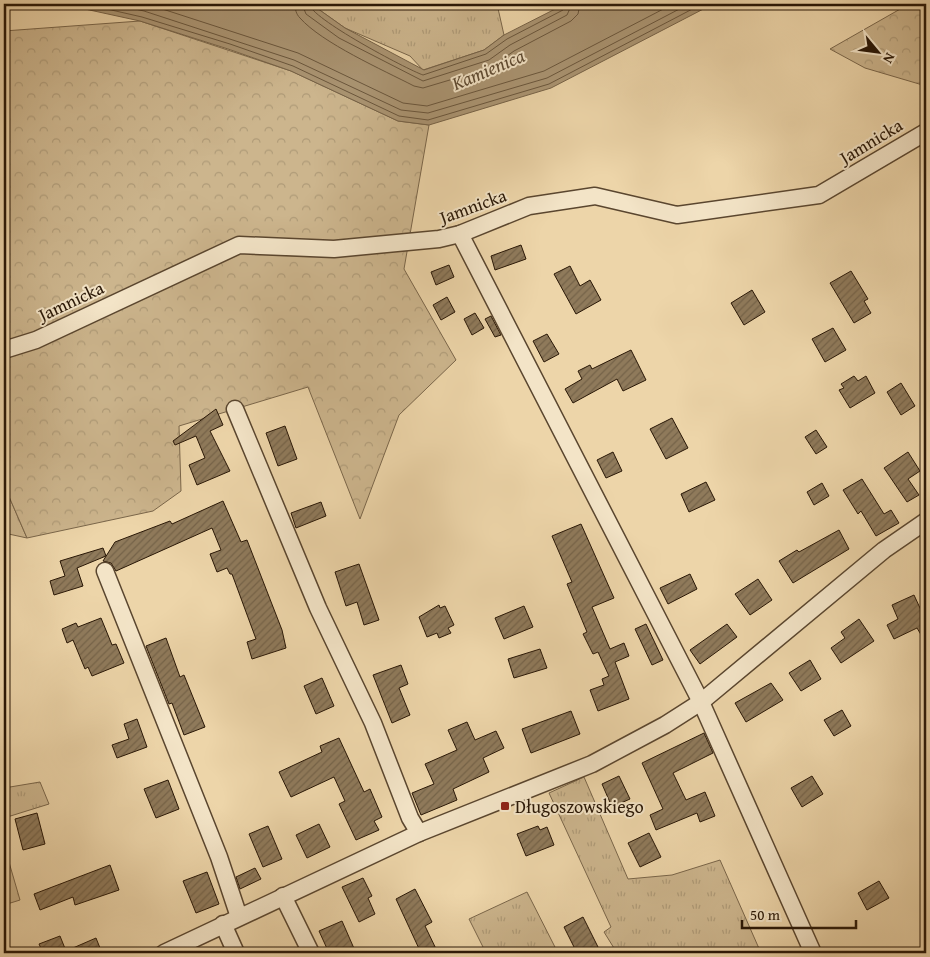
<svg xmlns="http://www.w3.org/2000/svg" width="930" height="957" font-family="'Gentium Book Plus',serif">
<defs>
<pattern id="grass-tufts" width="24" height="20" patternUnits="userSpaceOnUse" patternTransform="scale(1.25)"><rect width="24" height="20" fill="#ccb58d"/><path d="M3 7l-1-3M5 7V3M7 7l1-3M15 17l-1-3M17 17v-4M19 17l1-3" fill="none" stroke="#af9b78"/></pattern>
<pattern id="forest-crowns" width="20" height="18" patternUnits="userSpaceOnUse" patternTransform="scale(1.25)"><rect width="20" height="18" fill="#ccb58d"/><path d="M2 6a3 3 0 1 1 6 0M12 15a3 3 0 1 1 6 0" fill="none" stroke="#af9b78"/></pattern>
<pattern id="building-hatch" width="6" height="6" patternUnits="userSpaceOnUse" patternTransform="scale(1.25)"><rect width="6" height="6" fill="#8f7a5b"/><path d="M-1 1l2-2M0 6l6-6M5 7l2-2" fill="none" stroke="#756349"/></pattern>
</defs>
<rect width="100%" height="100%" fill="#edd5a9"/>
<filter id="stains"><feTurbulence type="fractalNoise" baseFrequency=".004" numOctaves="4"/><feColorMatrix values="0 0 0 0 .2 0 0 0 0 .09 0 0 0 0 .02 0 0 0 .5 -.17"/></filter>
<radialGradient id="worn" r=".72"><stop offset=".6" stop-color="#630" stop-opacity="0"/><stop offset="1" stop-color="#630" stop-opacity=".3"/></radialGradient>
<!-- grass -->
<g fill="url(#grass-tufts)" stroke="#7a664a">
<polygon points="306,4 497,4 504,35 484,50 423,70 410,56 345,28 314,6"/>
<polygon points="4,485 27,538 4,533"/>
<polygon points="584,777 628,879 672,875 720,860 761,953 617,953 604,932 611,927 549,793"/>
<polygon points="40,782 49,804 4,818 4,788"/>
<polygon points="4,845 20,900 4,905"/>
<polygon points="527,892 558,953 486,953 469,919"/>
</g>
<!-- forest -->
<g fill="url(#forest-crowns)" stroke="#7a664a">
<polygon points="909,4 926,4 926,86 865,68 830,49"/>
<polygon points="140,21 291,71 398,121 429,125 404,269 456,360 399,415 360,519 308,387 179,426 181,491 153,511 27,538 4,485 4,31"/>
</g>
<!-- water -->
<polygon fill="#aa9472" stroke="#766247" points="62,4 306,4 314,6 345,28 424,70 484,50 504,35 565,4 713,4 551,88 429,125 398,121 291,71 228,49 140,21"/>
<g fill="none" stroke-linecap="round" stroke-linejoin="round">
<!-- shore -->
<g stroke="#6a563c" stroke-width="1">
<polyline points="85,4 142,17 230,44 293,66 399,116 428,120 549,84 702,4"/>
<polyline points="113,4 144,11 294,60 401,110 428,113 547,78 689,4"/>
<polyline points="147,4 298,53 403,103 427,106 544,71 673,4"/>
<path d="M295 4C295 9 296 14 300 18 322 43 383 70 414 86L423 88 490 68 514 51 571 21 578 14 580 4"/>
<polyline points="302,4 306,14 339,38 423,81 489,60 510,45 567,15 572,4"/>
<path d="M309 4C310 18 406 69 423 75L486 54 507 39 563 10 566 4"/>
</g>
</g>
<!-- building -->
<g fill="url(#building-hatch)" stroke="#291706">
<polygon points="521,245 526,259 495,270 491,256"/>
<polygon points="449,265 454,277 436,285 431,272"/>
<polygon points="570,266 580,286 590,280 601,300 576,314 554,274"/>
<polygon points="851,271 868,299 864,301 871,313 854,323 830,283"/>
<polygon points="752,290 765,312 744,325 731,303"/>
<polygon points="447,297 455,312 441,320 433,305"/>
<polygon points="475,313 484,328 472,335 464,319"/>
<polygon points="491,316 501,335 495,337 485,319"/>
<polygon points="833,328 846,350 825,362 812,339"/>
<polygon points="547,334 559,354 544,362 533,341"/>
<polygon points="631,350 646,380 623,391 617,379 573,403 565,389 582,379 578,371 590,365 592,369"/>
<polygon points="854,376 858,381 866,376 875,393 850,408 839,390 844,388 841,384"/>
<polygon points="901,383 915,406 901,415 887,392"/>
<polygon points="216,409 223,425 210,431 230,471 197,485 189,465 205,458 196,436 175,445 173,441"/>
<polygon points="672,418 688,448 666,459 650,429"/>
<polygon points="285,426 297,459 278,466 266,433"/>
<polygon points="816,430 827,447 816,454 805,437"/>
<polygon points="613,452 622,471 606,478 597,460"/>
<polygon points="908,452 920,471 908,479 919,495 907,502 884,468"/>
<polygon points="862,479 884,514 891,510 899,523 876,536 861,511 858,514 843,490"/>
<polygon points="706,482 715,500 689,512 681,494"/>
<polygon points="822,483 829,496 814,505 807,492"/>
<polygon points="223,501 241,542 247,540 282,630 286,648 252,659 247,642 256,639 232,574 230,574 227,568 217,572 210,554 221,550 212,528 116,571 111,563 103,561 115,542 170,521 172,524"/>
<polygon points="321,502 326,516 296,528 291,513"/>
<polygon points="581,524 614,598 592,607 610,649 624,643 629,656 615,662 629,699 598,711 590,690 604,685 602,679 609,676 598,652 593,654 583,634 587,632 567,584 572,582 552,536"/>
<polygon points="839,530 849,549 793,583 779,561 797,550 799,552"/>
<polygon points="103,548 106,556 77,568 83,586 54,595 50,581 65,576 60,561"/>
<polygon points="359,564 379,620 364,625 357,602 346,606 335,572"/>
<polygon points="690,574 697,589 668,604 660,588"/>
<polygon points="758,579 772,600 750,615 735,594"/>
<polygon points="914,595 926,621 926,643 917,628 894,639 887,625 898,619 892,605"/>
<polygon points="439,605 440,608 445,606 454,625 448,628 451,633 439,638 437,633 427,637 419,617"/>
<polygon points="524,606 533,627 504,639 495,618"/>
<polygon points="101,618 110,640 112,645 116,644 124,663 92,676 88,667 85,669 73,640 67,643 62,629 76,623 78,627"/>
<polygon points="859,619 874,641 841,663 831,648 845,638 841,632"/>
<polygon points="646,624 663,660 652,665 635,629"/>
<polygon points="727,624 737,637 700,664 690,650"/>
<polygon points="166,638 180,677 184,675 205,727 184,735 172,703 169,704 146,646"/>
<polygon points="540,649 547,668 514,678 508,659"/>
<polygon points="810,660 821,679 801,691 789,673"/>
<polygon points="401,665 408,684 399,688 410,715 392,723 373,675"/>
<polygon points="322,678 334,706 316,714 304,686"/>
<polygon points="771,683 783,700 746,722 735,703"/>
<polygon points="842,710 851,726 834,736 824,720"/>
<polygon points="571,711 580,734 531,753 522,729"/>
<polygon points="137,719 147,747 117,758 112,745 129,739 124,724"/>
<polygon points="467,722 475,740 496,731 504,748 483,758 489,772 453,789 457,800 421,815 412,793 434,784 425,764 457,750 448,730"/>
<polygon points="704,733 713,753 673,773 686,800 705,792 715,816 700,822 697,813 656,830 650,815 663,809 642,763"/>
<polygon points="339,738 364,792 370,789 382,817 374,821 379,830 356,840 339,804 345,801 334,777 291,797 279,772 322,752 320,746"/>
<polygon points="619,776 630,799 612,807 602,784"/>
<polygon points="812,776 823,794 802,807 791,788"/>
<polygon points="168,780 179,809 156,818 144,789"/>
<polygon points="37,813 45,844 23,850 15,819"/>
<polygon points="319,824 330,847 307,858 296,835"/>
<polygon points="268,826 282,859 263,867 249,834"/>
<polygon points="538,826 540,830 547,827 554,845 526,856 517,834"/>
<polygon points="649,833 661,857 640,867 628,843"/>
<polygon points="110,865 119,890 75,905 73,897 40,910 34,894"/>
<polygon points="255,868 261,879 240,889 236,877"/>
<polygon points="207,872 219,904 196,913 183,881"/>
<polygon points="363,878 372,896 368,898 375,914 359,922 342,887"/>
<polygon points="879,881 889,898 867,910 858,893"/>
<polygon points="415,889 432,922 425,926 438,953 421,953 396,899"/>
<polygon points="583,917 599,949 591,953 577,953 564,927"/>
<polygon points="342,921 356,953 329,953 319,931"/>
<polygon points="60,936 66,951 96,938 102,953 43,953 39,944"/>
</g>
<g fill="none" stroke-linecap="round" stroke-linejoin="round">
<defs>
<g id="minor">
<polyline points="460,234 701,702 813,953"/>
<polyline points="4,350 36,340 239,245 334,249 439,239 460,234 529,206 595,196 677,215 819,195 926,132"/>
<polyline points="235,409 318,608 373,723 410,818 419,833"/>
<polyline points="105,571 219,857 239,917"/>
<polyline points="283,896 311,953"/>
<polyline points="223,924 236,953"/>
<polyline points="164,953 419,833 592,764 665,725 701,702 884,550 926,521"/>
</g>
</defs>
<!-- minor casing -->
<use href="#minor" stroke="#5a462f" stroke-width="19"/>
<!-- minor -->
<use href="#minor" stroke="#f3e4c7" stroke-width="16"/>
</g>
<!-- markers -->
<rect fill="#8f2418" stroke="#f3e4c7" stroke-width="2" x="500" y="801" width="10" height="10" rx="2.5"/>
<g text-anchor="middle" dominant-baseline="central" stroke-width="4" stroke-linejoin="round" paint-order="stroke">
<!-- street labels -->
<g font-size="18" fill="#291706" stroke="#f3e4c7">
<text transform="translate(871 141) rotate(-31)">Jamnicka</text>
<text transform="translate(473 206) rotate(-20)">Jamnicka</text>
<text transform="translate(71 301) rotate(-25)">Jamnicka</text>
</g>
<!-- poi labels -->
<g font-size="18" fill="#291706" stroke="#f3e4c7" text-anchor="start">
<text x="515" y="806">Długoszowskiego</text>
</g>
<!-- water labels -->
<g font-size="19" font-style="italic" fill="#5d4931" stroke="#f3e4c7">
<text transform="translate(488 69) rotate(-23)">Kamienica</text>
</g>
</g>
<!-- margin -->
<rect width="930" height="957" fill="none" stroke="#edd5a9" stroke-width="20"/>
<rect x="5" y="5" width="920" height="947" fill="none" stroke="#291706" stroke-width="2.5"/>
<rect x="10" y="10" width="910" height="937" fill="none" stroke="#291706"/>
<!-- north arrow -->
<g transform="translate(878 52) rotate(119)" stroke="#f3e4c7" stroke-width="4" paint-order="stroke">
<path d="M0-4L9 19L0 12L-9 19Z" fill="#291706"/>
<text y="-8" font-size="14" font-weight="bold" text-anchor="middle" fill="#291706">N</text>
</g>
<!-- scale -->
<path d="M742 920v8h114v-8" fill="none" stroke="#291706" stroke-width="2.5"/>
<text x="750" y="920" font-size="15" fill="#291706" stroke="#f3e4c7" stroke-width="4" paint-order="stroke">50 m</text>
<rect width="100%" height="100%" filter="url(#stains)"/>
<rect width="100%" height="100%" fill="url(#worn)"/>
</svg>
